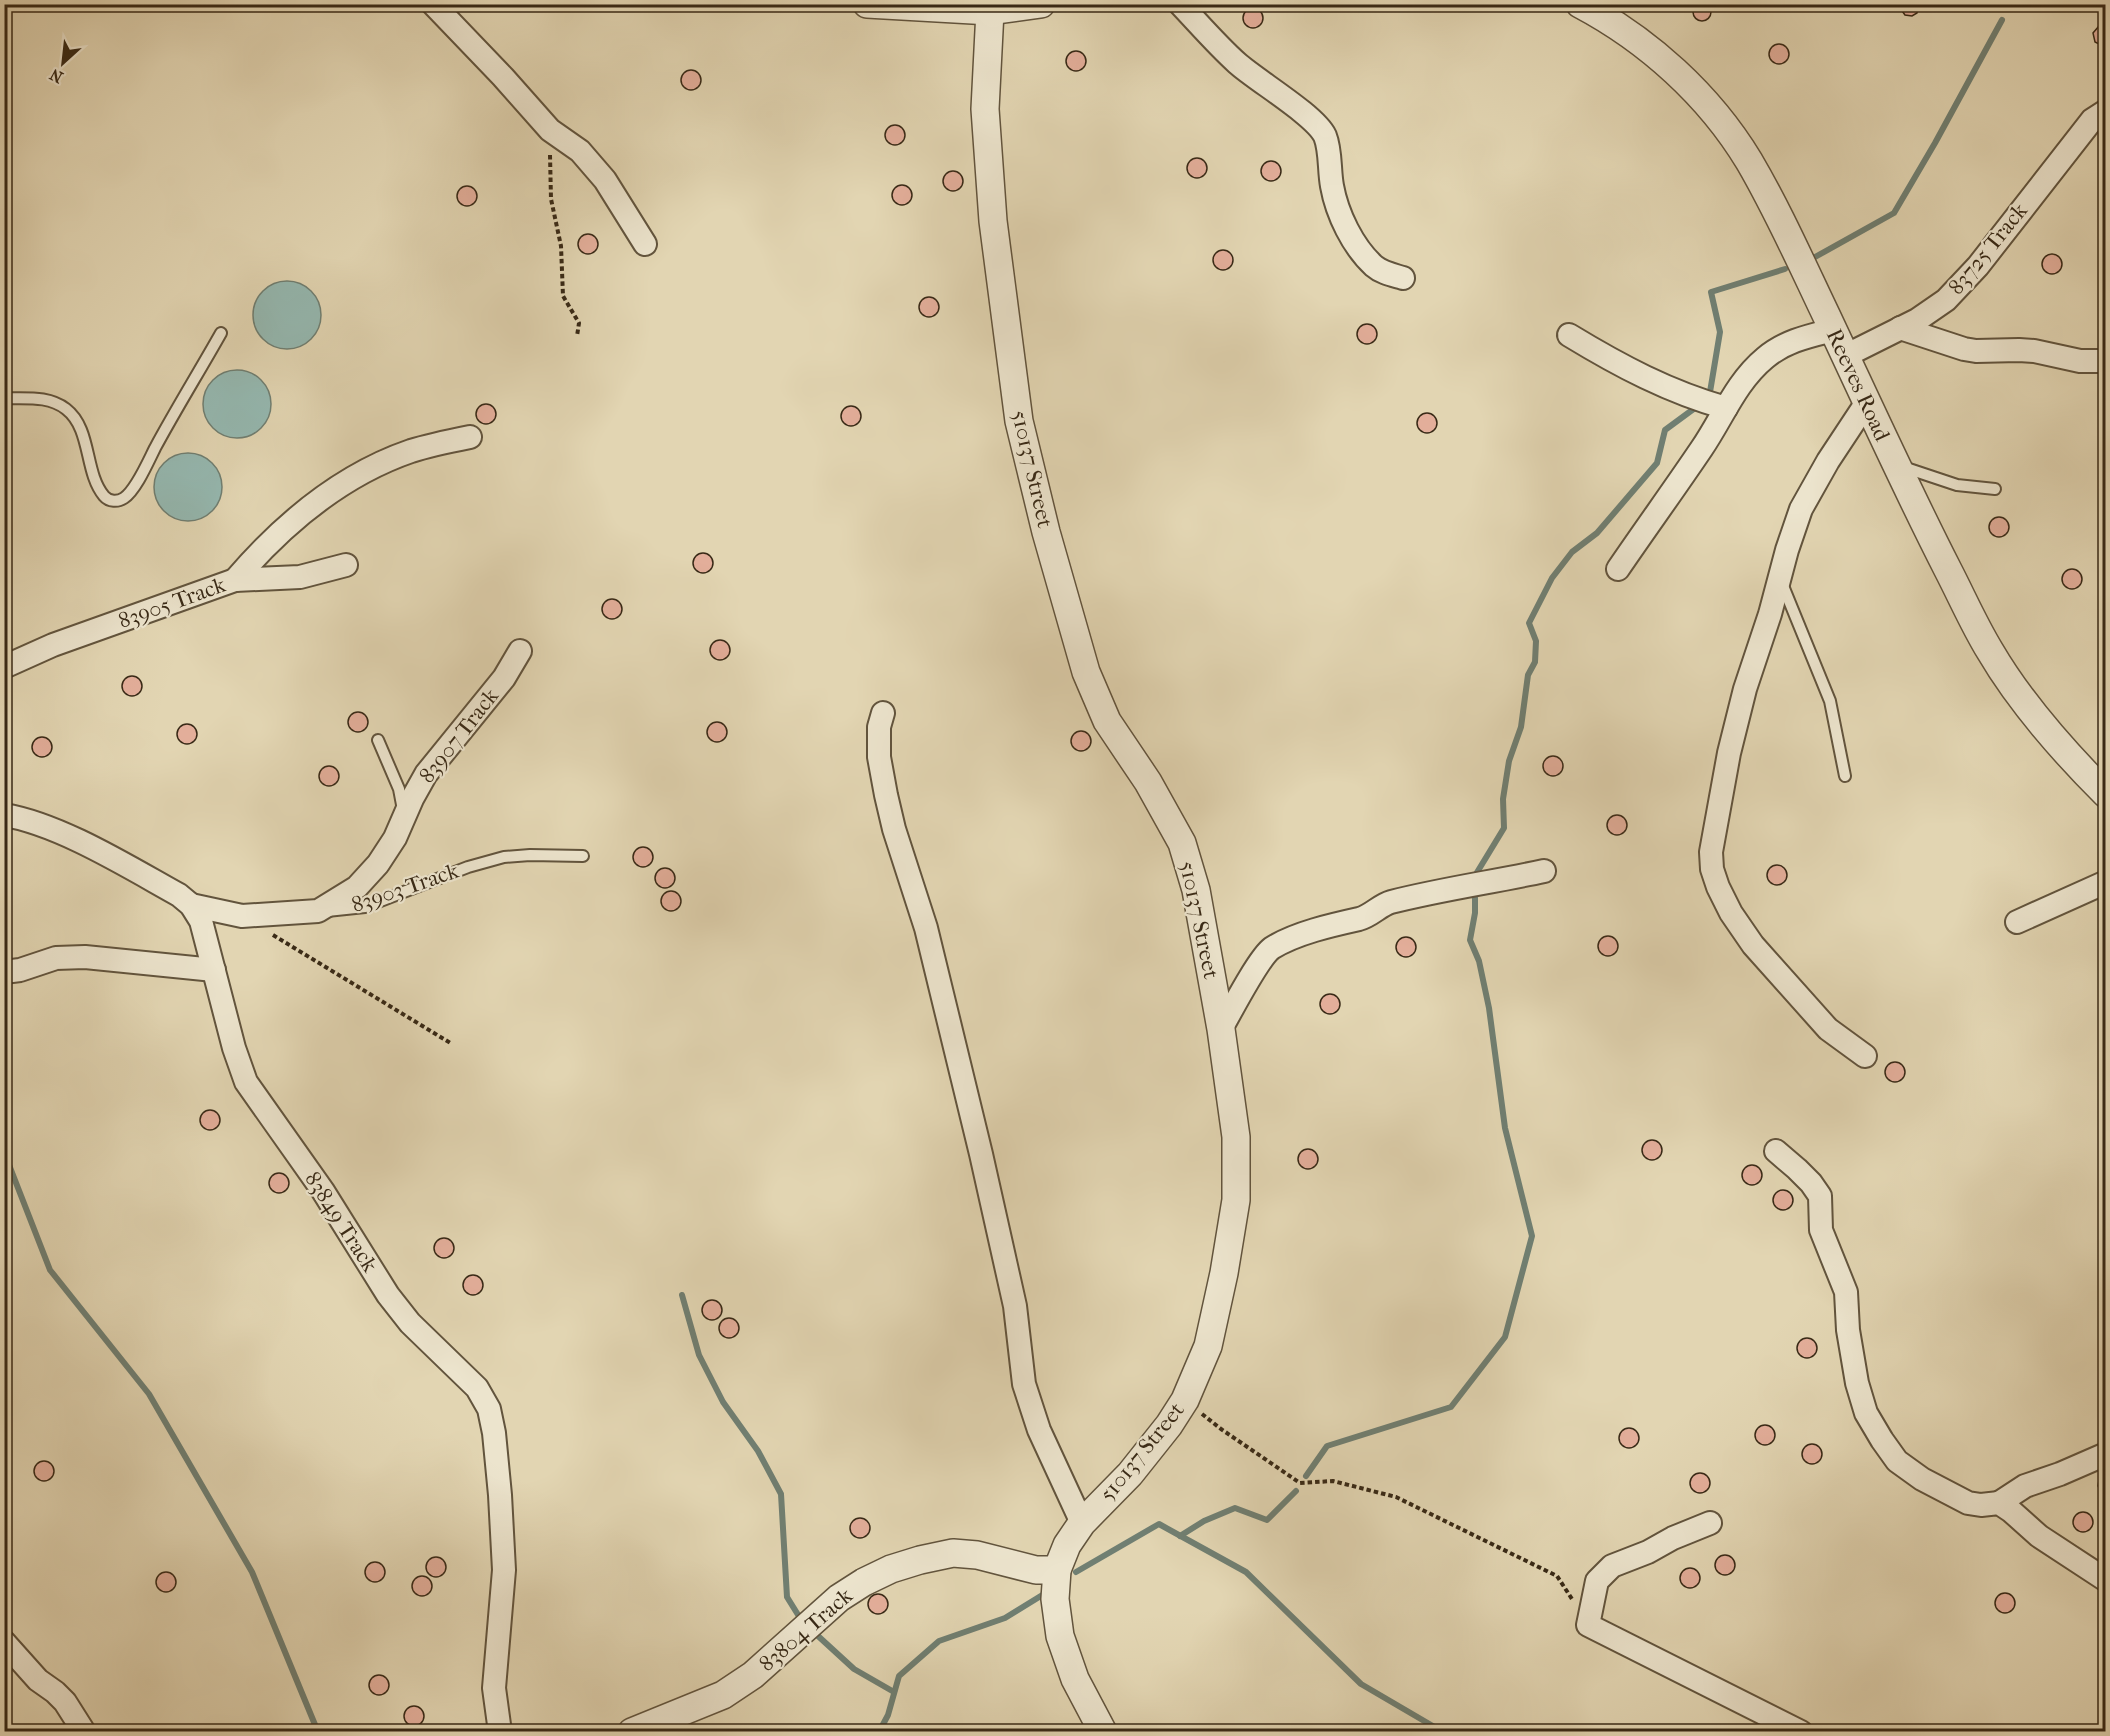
<svg xmlns="http://www.w3.org/2000/svg" width="2110" height="1736" font-family="'IM FELL French Canon',serif">
<rect width="100%" height="100%" fill="#e2d5b2"/>
<filter id="stains"><feTurbulence type="fractalNoise" baseFrequency=".00333" numOctaves="4"/><feColorMatrix values="0 0 0 0 .2 0 0 0 0 .09 0 0 0 0 .02 0 0 0 .5 -.17"/></filter>
<radialGradient id="worn" r=".72"><stop offset=".6" stop-color="#630" stop-opacity="0"/><stop offset="1" stop-color="#630" stop-opacity=".3"/></radialGradient>
<!-- water -->
<g fill="#95b8b0" stroke="#707f72" stroke-width="1.5">
<circle cx="287" cy="315" r="34"/>
<circle cx="237" cy="404" r="34"/>
<circle cx="188" cy="487" r="34"/>
</g>
<g fill="none" stroke-linecap="round" stroke-linejoin="round">
<!-- stream -->
<g stroke="#707f72" stroke-width="6">
<polyline points="1815,257 1894,213 1935,143 2002,20"/>
<polyline points="1706,398 1710,392 1720,332 1711,292 1785,269"/>
<polyline points="1473,879 1504,828 1503,799 1509,761 1521,727 1528,675 1535,662 1536,641 1529,623 1552,578 1572,552 1597,533 1657,463 1665,430 1699,405"/>
<polyline points="4,1152 50,1270 149,1394 252,1572 318,1732"/>
<polyline points="682,1295 699,1355 723,1402 758,1451 781,1494 787,1597 800,1618"/>
<polyline points="1306,1476 1327,1446 1451,1407 1505,1337 1532,1236 1505,1128 1489,1008 1479,961 1470,940 1475,913 1475,898 1472,891"/>
<polyline points="1180,1536 1204,1521 1235,1508 1267,1520 1296,1491"/>
<polyline points="1076,1572 1159,1524 1246,1572 1361,1684 1443,1732"/>
<polyline points="818,1636 854,1669 894,1692"/>
<polyline points="879,1732 888,1715 899,1676 939,1641 1005,1618 1044,1594"/>
</g>
</g>
<!-- building -->
<g fill="#e3ae9a" stroke="#382916" stroke-width="1.5">
<circle cx="1702" cy="12" r="9"/>
<polygon points="1919,4 1917,13 1912,16 1905,15 1900,8 1900,4"/>
<circle cx="1253" cy="18" r="10"/>
<polygon points="2105,25 2106,44 2101,45 2095,42 2093,33 2099,26"/>
<circle cx="1779" cy="54" r="10"/>
<circle cx="1076" cy="61" r="10"/>
<circle cx="691" cy="80" r="10"/>
<circle cx="895" cy="135" r="10"/>
<circle cx="1197" cy="168" r="10"/>
<circle cx="1271" cy="171" r="10"/>
<circle cx="953" cy="181" r="10"/>
<circle cx="902" cy="195" r="10"/>
<circle cx="467" cy="196" r="10"/>
<circle cx="588" cy="244" r="10"/>
<circle cx="1223" cy="260" r="10"/>
<circle cx="2052" cy="264" r="10"/>
<circle cx="929" cy="307" r="10"/>
<circle cx="1367" cy="334" r="10"/>
<circle cx="486" cy="414" r="10"/>
<circle cx="851" cy="416" r="10"/>
<circle cx="1427" cy="423" r="10"/>
<circle cx="1999" cy="527" r="10"/>
<circle cx="703" cy="563" r="10"/>
<circle cx="2072" cy="579" r="10"/>
<circle cx="612" cy="609" r="10"/>
<circle cx="720" cy="650" r="10"/>
<circle cx="132" cy="686" r="10"/>
<circle cx="358" cy="722" r="10"/>
<circle cx="717" cy="732" r="10"/>
<circle cx="187" cy="734" r="10"/>
<circle cx="1081" cy="741" r="10"/>
<circle cx="42" cy="747" r="10"/>
<circle cx="1553" cy="766" r="10"/>
<circle cx="329" cy="776" r="10"/>
<circle cx="1617" cy="825" r="10"/>
<circle cx="643" cy="857" r="10"/>
<circle cx="1777" cy="875" r="10"/>
<circle cx="665" cy="878" r="10"/>
<circle cx="671" cy="901" r="10"/>
<circle cx="1608" cy="946" r="10"/>
<circle cx="1406" cy="947" r="10"/>
<circle cx="1330" cy="1004" r="10"/>
<circle cx="1895" cy="1072" r="10"/>
<circle cx="210" cy="1120" r="10"/>
<circle cx="1652" cy="1150" r="10"/>
<circle cx="1308" cy="1159" r="10"/>
<circle cx="1752" cy="1175" r="10"/>
<circle cx="279" cy="1183" r="10"/>
<circle cx="1783" cy="1200" r="10"/>
<circle cx="444" cy="1248" r="10"/>
<circle cx="473" cy="1285" r="10"/>
<circle cx="712" cy="1310" r="10"/>
<circle cx="729" cy="1328" r="10"/>
<circle cx="1807" cy="1348" r="10"/>
<circle cx="1765" cy="1435" r="10"/>
<circle cx="1629" cy="1438" r="10"/>
<circle cx="1812" cy="1454" r="10"/>
<circle cx="44" cy="1471" r="10"/>
<circle cx="1700" cy="1483" r="10"/>
<polygon points="2106,1475 2106,1495 2101,1492 2098,1486 2099,1480"/>
<circle cx="2083" cy="1522" r="10"/>
<circle cx="860" cy="1528" r="10"/>
<circle cx="1725" cy="1565" r="10"/>
<circle cx="436" cy="1567" r="10"/>
<circle cx="375" cy="1572" r="10"/>
<circle cx="1690" cy="1578" r="10"/>
<circle cx="166" cy="1582" r="10"/>
<circle cx="422" cy="1586" r="10"/>
<circle cx="2005" cy="1603" r="10"/>
<circle cx="878" cy="1604" r="10"/>
<circle cx="379" cy="1685" r="10"/>
<circle cx="414" cy="1716" r="10"/>
</g>
<g fill="none" stroke-linecap="round" stroke-linejoin="round">
<defs>
<g id="service">
<path d="M4 398C25 399 48 395 66 409 92 429 84 472 104 496 109 502 118 502 124 498 136 490 148 462 155 448 176 409 199 372 221 333"/>
<polyline points="1903,467 1957,485 1995,489"/>
<polyline points="1781,581 1830,701 1845,776"/>
<polyline points="378,740 399,789 403,810"/>
<polyline points="327,911 365,907 468,867 504,857 530,855 583,856"/>
</g>
<g id="minor">
<polyline points="433,4 503,77 550,130 580,151 605,180 645,244"/>
<path d="M1180 4C1199 24 1217 45 1237 63 1257 81 1315 115 1325 136 1331 151 1329 170 1332 186 1337 214 1353 247 1374 266 1382 273 1393 275 1403 278"/>
<polyline points="1900,328 1964,349 1976,351 2019,350 2034,351 2080,361 2106,361"/>
<path d="M1569 335C1620 366 1669 392 1726 408"/>
<polyline points="1845,356 1917,320 1946,300 1978,266 2092,120 2106,111"/>
<path d="M1618 569C1646 528 1675 488 1702 448 1723 417 1736 382 1765 358 1785 341 1809 336 1833 330"/>
<path d="M235 580C282 525 341 475 411 451 430 445 450 441 470 437"/>
<polyline points="4,667 53,645 235,580 300,577 346,565"/>
<polyline points="883,713 879,727 879,757 886,795 894,829 926,928 981,1154 1015,1306 1024,1384 1039,1430 1082,1523"/>
<path d="M4 815C60 824 130 868 179 895L191 905 201 921 234 1048 246 1082 323 1191 388 1295 410 1323 477 1388 489 1409 494 1433 500 1495 504 1570 494 1688 500 1732"/>
<polyline points="191,905 242,916 318,911 357,887 378,864 395,838 412,799 426,774 504,678 520,651"/>
<polyline points="2017,922 2106,882"/>
<polyline points="4,972 20,970 56,958 85,957 214,970"/>
<path d="M1221 1029C1230 1013 1259 957 1272 948 1296 933 1332 925 1359 919 1371 916 1380 905 1391 902 1442 889 1493 882 1544 871"/>
<polyline points="1865,1056 1828,1029 1753,945 1731,913 1718,887 1712,869 1711,852 1729,753 1745,689 1770,614 1787,550 1801,509 1828,461 1867,402"/>
<polyline points="1776,1151 1797,1169 1811,1183 1820,1196 1821,1230 1846,1292 1848,1330 1857,1383 1866,1413 1882,1440 1897,1461 1922,1479 1968,1503 1981,1505 1999,1503 2011,1511 2039,1536 2106,1580"/>
<polyline points="1999,1503 2025,1486 2060,1474 2106,1454"/>
<polyline points="1710,1523 1673,1538 1648,1552 1612,1566 1597,1581 1588,1625 1801,1732"/>
<polyline points="4,1642 38,1680 55,1692 65,1702 84,1732"/>
</g>
<g id="tertiary">
<polyline points="867,4 990,11 1041,4"/>
<path d="M1580 4C1648 40 1709 95 1749 161 1779 212 1803 267 1829 321 1868 404 1906 488 1948 570 1962 597 1974 625 1990 651 2021 704 2063 751 2106 794"/>
<polyline points="990,11 985,109 993,221 1019,421 1046,532 1086,672 1107,721 1148,782 1182,843 1196,890 1221,1029 1236,1137 1236,1200 1224,1273 1208,1346 1185,1400 1169,1425 1130,1474 1082,1523 1067,1545 1057,1570 1055,1599 1060,1636 1075,1679 1103,1732"/>
<polyline points="632,1732 723,1695 753,1675 839,1598 864,1582 891,1569 920,1560 953,1553 977,1555 1036,1570 1057,1570"/>
</g>
</defs>
<!-- service casing -->
<use href="#service" stroke="#62543d" stroke-width="14"/>
<!-- minor casing -->
<use href="#minor" stroke="#62543d" stroke-width="26"/>
<!-- tertiary casing -->
<use href="#tertiary" stroke="#62543d" stroke-width="30"/>
<!-- path -->
<g stroke="#382916" stroke-width="4" stroke-dasharray="4.5 3" stroke-linecap="butt">
<polyline points="550,155 551,199 561,246 563,296 579,323 577,336"/>
<polyline points="273,935 452,1044"/>
<polyline points="1202,1414 1221,1429 1300,1483 1333,1481 1396,1497 1557,1576 1572,1599"/>
</g>
<!-- service -->
<use href="#service" stroke="#ece4cd" stroke-width="10"/>
<!-- minor -->
<use href="#minor" stroke="#ece4cd" stroke-width="22"/>
<!-- tertiary -->
<use href="#tertiary" stroke="#ece4cd" stroke-width="27"/>
</g>
<g text-anchor="middle" dominant-baseline="central" stroke-width="4.5" stroke-linejoin="round" paint-order="stroke">
<!-- street labels -->
<g font-size="22" fill="#382916" stroke="#ece4cd">
<text transform="translate(1988 249) rotate(-51)">83725 Track</text>
<text transform="translate(1858 385) rotate(65)">Reeves Road</text>
<text transform="translate(1032 469) rotate(77)">510137 Street</text>
<text transform="translate(172 603) rotate(-20)">83905 Track</text>
<text transform="translate(459 736) rotate(-52)">83907 Track</text>
<text transform="translate(405 888) rotate(-19)">83903 Track</text>
<text transform="translate(1199 920) rotate(78)">510137 Street</text>
<text transform="translate(341 1222) rotate(57)">83849 Track</text>
<text transform="translate(1142 1452) rotate(-51)">510137 Street</text>
<text transform="translate(806 1630) rotate(-41)">83804 Track</text>
</g>
</g>
<!-- margin -->
<rect width="2110" height="1736" fill="none" stroke="#e2d5b2" stroke-width="24"/>
<rect x="6" y="6" width="2098" height="1724" fill="none" stroke="#382916" stroke-width="3"/>
<rect x="12" y="12" width="2086" height="1712" fill="none" stroke="#382916" stroke-width="1.5"/>
<!-- north arrow -->
<g transform="translate(63 63) rotate(207)" stroke="#ece4cd" stroke-width="4.5" paint-order="stroke">
<path d="M0-4.5L10 22L0 15L-10 22Z" fill="#382916"/>
<text y="-9" font-size="16" font-weight="bold" text-anchor="middle" fill="#382916">N</text>
</g>
<rect width="100%" height="100%" filter="url(#stains)"/>
<rect width="100%" height="100%" fill="url(#worn)"/>
</svg>
